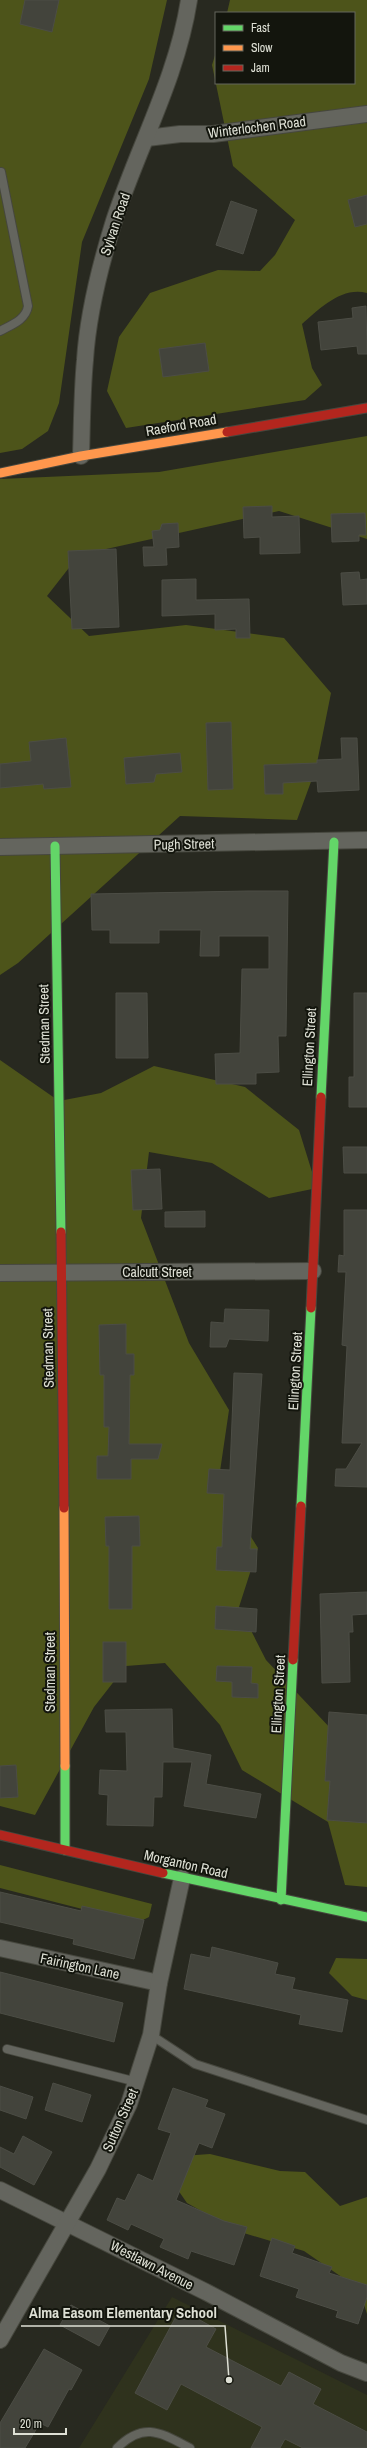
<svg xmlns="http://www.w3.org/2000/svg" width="367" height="2448" font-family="'Archivo Narrow',sans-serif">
<rect width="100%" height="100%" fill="#282920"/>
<!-- built -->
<polygon fill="#2f321d" points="172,2297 367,2395 367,2448 79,2448"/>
<!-- forest -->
<g fill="#4d541a">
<polygon points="0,0 167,0 149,79 82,242 59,403 48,431 22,449 0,453"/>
<path d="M230 0H367V293C342 286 319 309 302 324L312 368 322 385 305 400 126 428 107 391 119 337 150 293 218 270 260 271 275 255 295 220 233 166 212 65 216 52V83H354V13H227Z"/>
<polygon points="367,436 367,539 279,511 79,555 47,596 89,636 186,625 284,638 331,693 316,768 297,820 180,816 18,963 0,975 0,479 159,472"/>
<polygon points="0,1060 59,1101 101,1093 154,1066 245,1087 299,1130 317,1188 269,1198 212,1163 149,1152 141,1218 189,1343 229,1410 218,1485 258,1548 239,1607 266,1660 367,1767 367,1887 345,1885 328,1822 242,1770 220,1725 165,1663 126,1666 94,1707 35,1815 0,1806"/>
<polygon points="0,1865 152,1904 149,1917 137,1923 0,1888"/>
<polygon points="336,1958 367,1959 367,2000 352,1996 329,1973"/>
<polygon points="210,2154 280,2171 305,2172 340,2206 367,2197 367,2314 359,2289 304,2251 237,2231 187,2203 171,2180 182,2156"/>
</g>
<!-- building -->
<g fill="#43443c" stroke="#4c4d45">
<polygon points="25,0 59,0 52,32 20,24"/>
<polygon points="367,195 367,224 355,227 348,200"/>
<polygon points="231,201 257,210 243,254 216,245"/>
<polygon points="366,306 367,354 358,354 357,346 321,350 318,322 353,318 352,308"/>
<polygon points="205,343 209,371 163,377 159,349"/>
<polygon points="272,506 272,517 299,516 300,553 260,554 260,537 244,538 243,507"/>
<polygon points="365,513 366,535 359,535 359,541 332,542 331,514"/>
<polygon points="178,523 179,547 166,548 167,565 144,566 143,547 154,547 152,531 160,530 162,524"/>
<polygon points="116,549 119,627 72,629 68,551"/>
<polygon points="359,572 360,580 367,579 367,604 343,605 341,573"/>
<polygon points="196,579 196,600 249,599 250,638 236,638 236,629 215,630 215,614 162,616 162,580"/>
<polygon points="231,722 233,789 208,790 206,723"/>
<polygon points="66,738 71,787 44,789 43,784 0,788 0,764 31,761 29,742"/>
<polygon points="341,738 357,738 359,790 318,792 317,781 283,783 283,794 265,794 264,765 317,763 317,760 342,759"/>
<polygon points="180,753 182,772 156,774 154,782 126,784 124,758"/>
<polygon points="248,891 288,891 286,1036 278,1036 279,1072 256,1073 256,1084 216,1084 215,1054 240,1053 242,969 269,969 269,936 219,936 219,956 200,956 201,930 159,930 159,943 110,943 110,930 92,930 91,894"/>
<polygon points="116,993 147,993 148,1058 116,1058"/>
<polygon points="354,993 367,993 367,1107 349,1107 349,1077 354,1077"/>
<polygon points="343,1147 367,1147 367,1173 344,1173"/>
<polygon points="160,1169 162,1209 133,1210 131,1170"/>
<polygon points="344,1210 367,1210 367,1487 335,1486 336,1469 346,1469 362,1443 342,1443 347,1346 342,1345 346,1272 338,1272 339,1255 344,1256"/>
<polygon points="205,1211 205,1227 165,1227 165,1212"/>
<polygon points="225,1309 269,1310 268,1341 229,1339 226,1347 210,1347 211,1322 224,1323"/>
<polygon points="126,1324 126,1354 134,1354 134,1375 130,1375 129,1444 162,1444 158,1459 131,1459 131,1479 97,1479 97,1456 108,1456 109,1427 104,1427 104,1375 100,1375 99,1325"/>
<polygon points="234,1373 262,1374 250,1549 257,1549 256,1572 216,1570 217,1547 222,1547 224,1494 207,1493 209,1469 230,1470"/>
<polygon points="139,1516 140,1546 132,1546 132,1609 109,1609 109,1546 106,1546 105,1517"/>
<polygon points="367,1592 367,1614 352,1615 353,1632 349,1632 350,1682 322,1683 320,1594"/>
<polygon points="216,1606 257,1609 256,1632 215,1629"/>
<rect x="103" y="1642" width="23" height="40"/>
<polygon points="217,1666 252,1667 251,1683 258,1684 258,1698 232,1697 232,1682 216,1681"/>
<polygon points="172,1709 173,1748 211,1755 206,1784 261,1794 256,1818 184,1806 192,1762 163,1762 162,1797 154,1797 153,1826 107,1825 108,1795 99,1794 100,1770 127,1771 126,1732 106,1732 105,1710"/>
<polygon points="329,1712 367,1715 367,1823 327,1820 330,1781 325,1781"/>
<polygon points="16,1765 18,1797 0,1798 0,1766"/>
<polygon points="0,1892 81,1911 82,1906 144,1920 134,1959 73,1944 74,1939 0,1922"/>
<polygon points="212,1947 278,1963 275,1974 295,1978 292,1989 348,2000 342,2032 299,2024 301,2015 184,1989 191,1954 210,1958"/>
<polygon points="0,1972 123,2003 114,2042 0,2013"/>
<polygon points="53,2083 91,2095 82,2122 45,2110"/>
<polygon points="0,2086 33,2097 26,2119 0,2110"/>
<polygon points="173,2088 208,2100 205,2107 225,2114 212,2148 199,2143 176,2200 224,2221 247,2227 234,2265 191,2251 188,2259 160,2247 164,2239 131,2224 128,2230 107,2220 117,2198 125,2201 138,2174 153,2181 171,2133 158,2129"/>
<polygon points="23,2136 52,2152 34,2185 0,2167 0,2147 14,2154"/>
<polygon points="272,2238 295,2246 292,2253 332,2267 329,2273 367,2285 367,2297 358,2324 336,2317 338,2311 296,2297 299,2289 260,2276"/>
<polygon points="71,2305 110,2326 99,2346 60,2325"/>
<polygon points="180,2309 216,2329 206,2347 281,2386 289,2372 321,2389 313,2404 367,2432 367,2448 303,2448 285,2439 280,2448 251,2448 262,2427 181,2384 167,2410 135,2393"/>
<polygon points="44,2349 82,2370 71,2390 69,2389 48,2427 40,2423 25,2448 0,2448 0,2423"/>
</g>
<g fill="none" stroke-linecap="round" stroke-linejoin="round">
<defs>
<g id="lane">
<path d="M0 331C11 325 26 320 28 306L1 172"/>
<polyline points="151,2035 195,2064 367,2120"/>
<polyline points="7,2049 137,2082"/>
<path d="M117 2448C144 2421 161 2433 190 2448"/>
</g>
<g id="street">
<polyline points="147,138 180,134 213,134 367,114"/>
<path d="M81 456C82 424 82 392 85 360 88 312 100 266 114 221 138 147 177 78 189 0"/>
<polyline points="0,847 367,840"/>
<polyline points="0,1273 313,1271"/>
<polyline points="0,1948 159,1983"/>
<polyline points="0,2190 206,2292 341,2363 367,2373"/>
<polyline points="0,2340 98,2169 129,2104 151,2035 159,1983 182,1878"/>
</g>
<g id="fast">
<polyline points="55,846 61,1232"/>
<polyline points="321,1097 334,842"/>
<polyline points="301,1506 311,1308"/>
<polyline points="65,1766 65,1850"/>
<polyline points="163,1873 367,1917"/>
<polyline points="281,1900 293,1660"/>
</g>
<g id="slow">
<polyline points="0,473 81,456 227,432"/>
<polyline points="64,1508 65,1766"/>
</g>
<g id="jam">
<polyline points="227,432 367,408"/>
<polyline points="61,1232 64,1508"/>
<polyline points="311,1308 321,1097"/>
<polyline points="293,1660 301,1506"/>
<polyline points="0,1835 163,1873"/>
</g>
</defs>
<!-- lane casing -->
<use href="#lane" stroke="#46473e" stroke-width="10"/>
<!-- street casing -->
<use href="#street" stroke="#46473e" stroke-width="18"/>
<!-- fast casing -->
<use href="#fast" stroke="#46473e" stroke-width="11"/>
<!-- slow casing -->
<use href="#slow" stroke="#46473e" stroke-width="11"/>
<!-- jam casing -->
<use href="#jam" stroke="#46473e" stroke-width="11"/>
<!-- lane -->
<use href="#lane" stroke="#64655e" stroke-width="8"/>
<!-- street -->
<use href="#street" stroke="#64655e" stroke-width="16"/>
<!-- fast -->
<use href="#fast" stroke="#63d668" stroke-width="9"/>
<!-- slow -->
<use href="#slow" stroke="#ff974d" stroke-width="9"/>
<!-- jam -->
<use href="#jam" stroke="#b3261e" stroke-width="9"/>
</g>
<g text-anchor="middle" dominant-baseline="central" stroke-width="4" stroke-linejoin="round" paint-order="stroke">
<!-- street labels -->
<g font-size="14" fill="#dee0d5" stroke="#13150d">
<text transform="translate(257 127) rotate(-7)">Winterlochen Road</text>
<text transform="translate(115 224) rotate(-71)">Sylvan Road</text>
<text transform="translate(181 425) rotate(-10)">Raeford Road</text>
<text transform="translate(184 844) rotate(-1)">Pugh Street</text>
<text transform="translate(44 1024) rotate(-91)">Stedman Street</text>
<text transform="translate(309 1047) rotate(-87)">Ellington Street</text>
<text x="157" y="1272">Calcutt Street</text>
<text transform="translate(48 1348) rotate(-91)">Stedman Street</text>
<text transform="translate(295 1371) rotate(-87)">Ellington Street</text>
<text transform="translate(50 1672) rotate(-90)">Stedman Street</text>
<text transform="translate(278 1694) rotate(-87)">Ellington Street</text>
<text transform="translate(186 1864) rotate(13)">Morganton Road</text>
<text transform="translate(80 1966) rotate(12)">Fairington Lane</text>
<text transform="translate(120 2120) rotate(-66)">Sutton Street</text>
<text transform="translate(152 2265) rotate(27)">Westlawn Avenue</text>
</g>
</g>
<!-- callouts -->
<path fill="none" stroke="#dee0d5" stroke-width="1.5" d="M229 2380L225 2326H21"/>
<circle fill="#dee0d5" stroke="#13150d" stroke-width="1.5" cx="229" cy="2380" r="4"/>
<g font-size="15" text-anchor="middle" font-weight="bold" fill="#dee0d5" stroke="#13150d" stroke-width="4" stroke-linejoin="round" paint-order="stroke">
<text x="123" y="2318">Alma Easom Elementary School</text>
</g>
<!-- legend -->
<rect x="215" y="12" width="140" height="72" fill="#13150d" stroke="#64665d"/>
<rect x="223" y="25" width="20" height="6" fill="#63d668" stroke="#64665d"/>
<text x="251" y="32" font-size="12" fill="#dee0d5">Fast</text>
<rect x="223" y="45" width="20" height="6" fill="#ff974d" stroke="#64665d"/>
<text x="251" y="52" font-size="12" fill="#dee0d5">Slow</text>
<rect x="223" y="65" width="20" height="6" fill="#b3261e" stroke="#64665d"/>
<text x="251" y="72" font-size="12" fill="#dee0d5">Jam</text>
<!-- scale -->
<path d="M14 2428v6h52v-6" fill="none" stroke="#dee0d5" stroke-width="2"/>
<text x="20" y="2428" font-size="12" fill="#dee0d5" stroke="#13150d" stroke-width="3" paint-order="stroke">20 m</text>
</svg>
